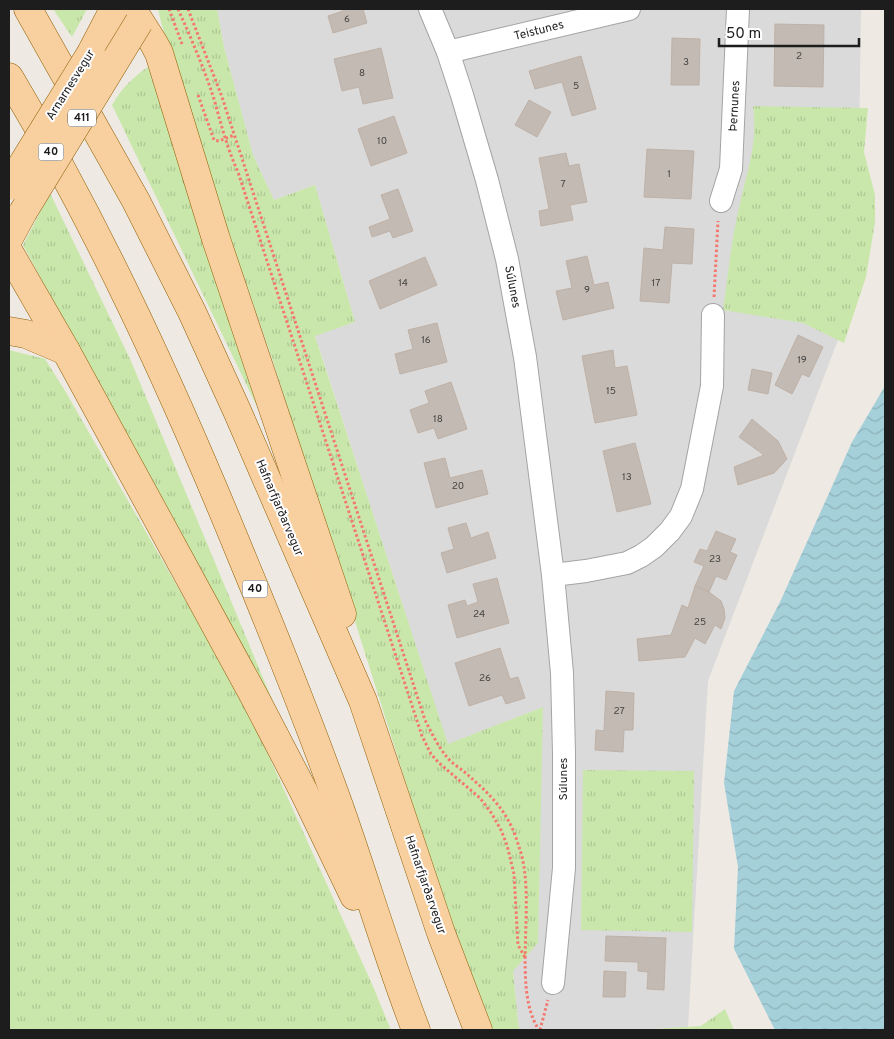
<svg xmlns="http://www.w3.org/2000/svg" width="894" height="1039" font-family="Overpass,sans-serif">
<defs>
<pattern id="grass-tufts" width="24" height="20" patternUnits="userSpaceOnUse" patternTransform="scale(1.25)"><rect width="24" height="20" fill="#cae7ab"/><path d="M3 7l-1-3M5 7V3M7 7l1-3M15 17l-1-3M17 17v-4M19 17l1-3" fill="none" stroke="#adc693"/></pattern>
<pattern id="water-waves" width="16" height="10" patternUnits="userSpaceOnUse" patternTransform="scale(1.25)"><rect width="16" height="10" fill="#a5d0da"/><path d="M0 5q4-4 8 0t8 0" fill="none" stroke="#8eb2bb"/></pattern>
</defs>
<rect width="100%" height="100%" fill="#eeeae3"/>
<!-- residential -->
<polygon fill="#dbdada" points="217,9 861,9 857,290 708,681 688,1027 638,1030 519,1030 513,971 543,707 448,745 315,335 355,322 315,185 274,200 253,155 224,47"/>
<!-- grass -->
<g fill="url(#grass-tufts)">
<polygon points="53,9 87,9 72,37"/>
<polygon points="158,9 217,9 224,47 253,155 274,200 315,185 355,322 315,336 448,744 543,707 538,943 513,971 519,1030 492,1030 438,885 273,361 192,129 161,22"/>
<path d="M148 67 258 409 112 105C121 89 133 77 148 67Z"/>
<path d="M753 106 868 108 864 152 875 195V222L866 277 844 343 803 323 723 310C728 276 731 241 739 208 747 170 758 146 753 106Z"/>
<polygon points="50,193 131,361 281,721 23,245"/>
<polygon points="9,350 45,359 64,389 247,708 372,984 391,1030 9,1030"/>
<polygon points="583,770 694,771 692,932 581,930"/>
<polygon points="725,1009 734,1030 638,1030 701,1026"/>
</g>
<!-- water -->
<polygon fill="url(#water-waves)" points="885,386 885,1030 775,1030 734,949 738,867 724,783 734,691 780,602 852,442"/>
<!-- building -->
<g fill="#c2bab3" stroke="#bfb1a6">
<polygon points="342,9 363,9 367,23 333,33 328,16 343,11"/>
<polygon points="775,24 824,25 823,87 774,86"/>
<polygon points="672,38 700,39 699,85 671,85"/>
<polygon points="381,48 393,98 363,104 359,87 342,91 334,59"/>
<polygon points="581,56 596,109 572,116 562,82 535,89 529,71"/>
<polygon points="529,100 551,112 537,137 515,125"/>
<polygon points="394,116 407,153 371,166 358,129"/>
<polygon points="647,149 694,151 691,199 644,197"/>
<polygon points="566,153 569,166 579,164 587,202 570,205 573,220 541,226 539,211 549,209 539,158"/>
<polygon points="398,189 413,231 393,238 390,231 372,237 369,227 390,219 381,195"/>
<polygon points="665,227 694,229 692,264 672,263 669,303 640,301 644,248 663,250"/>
<polygon points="587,256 594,285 608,282 614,308 563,320 556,291 572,288 566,261"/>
<polygon points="425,257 437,285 380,309 369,281"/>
<polygon points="437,323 447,362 400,374 395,354 413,349 408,330"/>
<polygon points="798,335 823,347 809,377 802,374 792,394 775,385"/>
<polygon points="613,350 615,368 627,366 637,415 595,423 582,356"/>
<polygon points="752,369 772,373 768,394 748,390"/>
<polygon points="451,382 467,429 438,439 434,428 418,433 410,410 429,403 425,391"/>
<polygon points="752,419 778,441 787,459 774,473 738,485 734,467 764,455 739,437"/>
<polygon points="635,443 651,504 617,512 603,451"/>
<polygon points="445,458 450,478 482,470 488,494 436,508 424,463"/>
<polygon points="466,523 471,538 488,532 496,558 447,573 441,553 454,549 448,528"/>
<polygon points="716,531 736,539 730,552 737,555 726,580 716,576 709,592 695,586 704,566 694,562 700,549 707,551"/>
<polygon points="497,578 509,623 457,638 448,605 465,600 467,606 478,602 473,584"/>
<polygon points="695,586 709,592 721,601 724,609 725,618 721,629 715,625 705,644 695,638 685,657 639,661 637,639 671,635 682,605 688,608"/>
<polygon points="500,648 510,679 518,677 525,698 506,704 502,695 469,706 455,663"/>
<polygon points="606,691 634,693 633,730 624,730 623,752 595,750 596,730 604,731"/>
<polygon points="606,936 666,938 664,990 647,989 648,972 638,971 638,962 605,961"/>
<polygon points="604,971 626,972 625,997 603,997"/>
</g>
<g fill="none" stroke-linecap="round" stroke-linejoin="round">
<defs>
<g id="minor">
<polyline points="430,9 448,52 462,95 487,180 507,259 525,357 553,575 562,673 564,753 564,868 553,983"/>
<polyline points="448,52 629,9"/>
<polyline points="721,201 731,169 738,9"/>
<polyline points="553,575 586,571 627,563 641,556 654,547 670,531 681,516 692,489 712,386 713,315"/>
</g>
<g id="primary">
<polyline points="28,9 136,201 192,312 238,413 363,701 441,933 478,1030"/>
<polyline points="132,9 153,42 159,53 216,239 342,614"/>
<polyline points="91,53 114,9"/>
<path d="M9 77C100 229 174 391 241 555 275 637 308 720 338 803 365 879 387 955 416 1030"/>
<polyline points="9,238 23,212"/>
<polyline points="9,252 66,351 254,696 304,792 354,896"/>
<polyline points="9,331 26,334 66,351"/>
</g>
</defs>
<!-- minor casing -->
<use href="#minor" stroke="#a4a4a4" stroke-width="24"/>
<!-- primary casing -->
<use href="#primary" stroke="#915f05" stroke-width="29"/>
<!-- path -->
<g stroke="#f4786e" stroke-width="3" stroke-dasharray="2.5 2.5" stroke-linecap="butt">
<polyline points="169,9 182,44"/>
<path d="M178 9C191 38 204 68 214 99 221 124 227 148 238 172L422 736 431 754 439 763 480 798 492 814 501 830 507 845 514 874 518 945 526 959"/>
<path d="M188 9 222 97 425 720C431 732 438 746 446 756 452 764 462 769 469 776 484 789 500 804 509 822 514 830 517 841 520 850 537 902 511 988 539 1030"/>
<polyline points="198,95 214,140 219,141 234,135"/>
<polyline points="714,297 718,221"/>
<polyline points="540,1030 548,1000"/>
</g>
<!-- minor -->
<use href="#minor" stroke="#fff" stroke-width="22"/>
<!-- primary -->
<use href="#primary" stroke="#f8cf9e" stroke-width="28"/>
<defs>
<g id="primary-bridge">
<polyline points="9,186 91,53"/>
<polyline points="23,212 139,22"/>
</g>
</defs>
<!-- primary-bridge casing -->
<use href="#primary-bridge" stroke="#915f05" stroke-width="29" stroke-linecap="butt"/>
<!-- primary-bridge -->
<use href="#primary-bridge" stroke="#f8cf9e" stroke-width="28"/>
</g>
<g text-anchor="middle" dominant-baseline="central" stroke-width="4" stroke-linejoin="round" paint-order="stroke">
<!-- number labels -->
<g font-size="10" fill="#464442">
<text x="347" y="19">6</text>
<text x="799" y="56">2</text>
<text x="686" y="62">3</text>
<text x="362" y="73">8</text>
<text x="576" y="86">5</text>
<text x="382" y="141">10</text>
<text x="669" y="174">1</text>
<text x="563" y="184">7</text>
<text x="403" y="283">14</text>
<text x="656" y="283">17</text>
<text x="587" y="290">9</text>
<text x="426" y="340">16</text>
<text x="802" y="360">19</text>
<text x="611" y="391">15</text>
<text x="438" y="419">18</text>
<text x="627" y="477">13</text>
<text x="458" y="486">20</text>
<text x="715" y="559">23</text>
<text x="479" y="614">24</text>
<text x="700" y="622">25</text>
<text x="485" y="678">26</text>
<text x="619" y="711">27</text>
</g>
<!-- shield labels -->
<g fill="#fff" stroke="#616161" stroke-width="1">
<rect x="68" y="109.5" width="28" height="17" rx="4"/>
<rect x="38.5" y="143.5" width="25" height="17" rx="4"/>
<rect x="242.5" y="580.5" width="25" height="17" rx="4"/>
</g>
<g font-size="11" font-weight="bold" fill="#1d1d1d">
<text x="82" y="118">411</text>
<text x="51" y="152">40</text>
<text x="255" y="589">40</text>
</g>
<!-- street labels -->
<g font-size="12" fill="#1d1d1d" stroke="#fff">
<text transform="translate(539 31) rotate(-14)">Teistunes</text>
<text transform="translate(71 85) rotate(-58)">Arnarnesvegur</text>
<text transform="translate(735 106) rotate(-87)">Þernunes</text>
<text transform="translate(512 287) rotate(79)">Súlunes</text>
<text transform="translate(279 508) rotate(67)">Hafnarfjarðarvegur</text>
<text transform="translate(564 779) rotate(-90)">Súlunes</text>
<text transform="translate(425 885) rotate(71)">Hafnarfjarðarvegur</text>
</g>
</g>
<!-- border -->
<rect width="894" height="1039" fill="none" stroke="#1d1d1d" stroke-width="20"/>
<!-- scale -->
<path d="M719 38v8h140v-8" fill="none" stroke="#1d1d1d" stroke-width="2.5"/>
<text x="726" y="38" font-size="15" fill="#1d1d1d" stroke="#ffffff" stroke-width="4" paint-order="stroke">50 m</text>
</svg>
